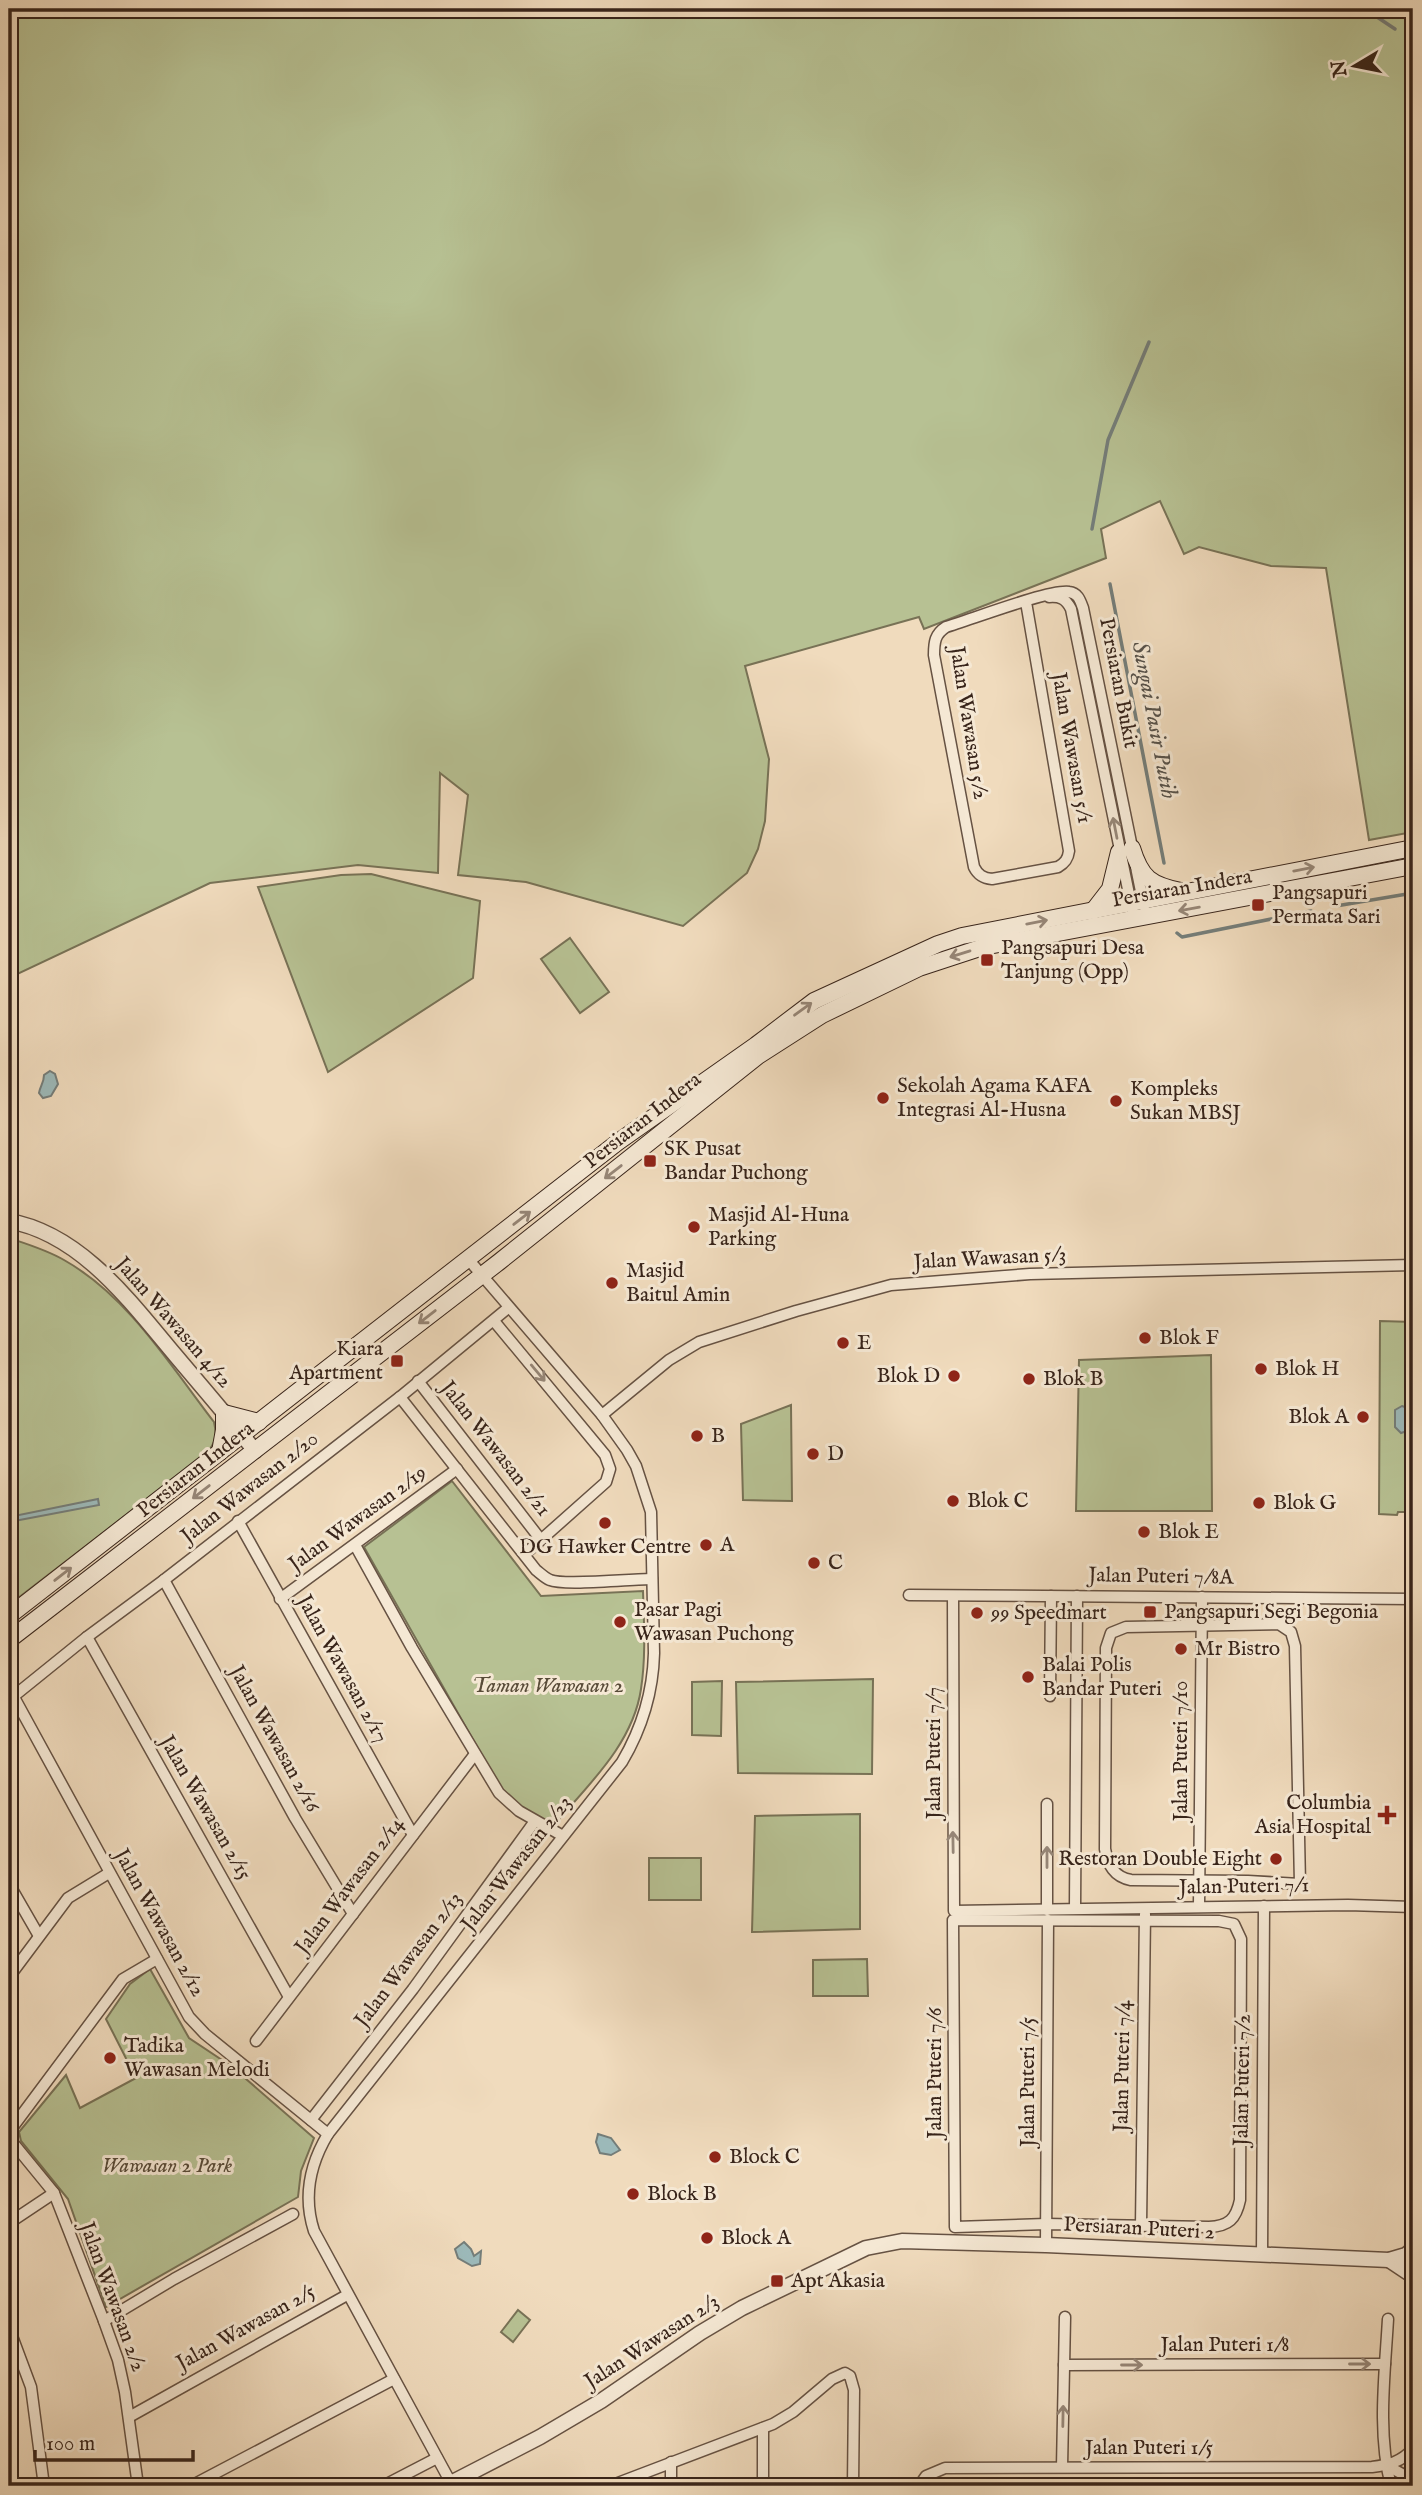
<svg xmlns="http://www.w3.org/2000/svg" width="1422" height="2495" font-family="'IM FELL English',serif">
<rect width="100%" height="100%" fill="#f0dbbd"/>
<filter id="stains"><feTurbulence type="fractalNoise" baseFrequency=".00286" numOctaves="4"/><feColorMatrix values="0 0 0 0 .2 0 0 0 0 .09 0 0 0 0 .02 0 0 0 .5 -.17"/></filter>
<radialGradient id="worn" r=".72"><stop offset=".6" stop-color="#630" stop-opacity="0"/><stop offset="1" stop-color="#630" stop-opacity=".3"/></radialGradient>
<!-- green -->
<g fill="#b7c193" stroke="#787256" stroke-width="2">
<polygon points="9,9 1413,9 1413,669 1405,672 1413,704 1413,832 1369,840 1326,568 1271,566 1199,547 1184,554 1160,501 1101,529 1106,558 924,629 919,617 745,666 769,759 765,821 758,849 747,873 683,926 526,882 458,875 468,795 440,773 438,873 358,865 210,883 9,978"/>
<polygon points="371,874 480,901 473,978 328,1072 258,887 341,875"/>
<polygon points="570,938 609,992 580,1013 541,959"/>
<path d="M9 1238C27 1244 47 1250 64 1260 128 1296 170 1365 214 1422 217 1435 216 1441 208 1452L9 1605Z"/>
<polygon points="1380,1321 1413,1322 1413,1512 1398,1512 1397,1515 1379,1514"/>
<polygon points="1211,1355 1212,1511 1076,1511 1079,1360"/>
<polygon points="791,1405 792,1501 743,1500 741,1424"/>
<path d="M452 1481 541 1596 643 1591C644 1623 646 1657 641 1689 633 1744 588 1785 554 1825L521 1809 502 1791 364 1547Z"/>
<polygon points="873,1679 872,1774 738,1773 736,1682"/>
<polygon points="722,1681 721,1736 692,1735 692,1682"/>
<polygon points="860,1814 860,1929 752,1932 755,1816"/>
<rect x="649" y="1858" width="52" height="42"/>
<polygon points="867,1959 868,1996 813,1996 813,1960"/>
<polygon points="150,1969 189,2038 231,2066 314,2138 301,2171 298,2197 106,2307 68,2199 21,2141 19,2132 66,2075 80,2108 136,2078 106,2019 130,1984"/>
<polygon points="518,2310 530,2320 513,2342 501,2332"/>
</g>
<!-- water -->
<g fill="#9cb9b9" stroke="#747d79" stroke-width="2">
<path d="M50 1071 55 1074 58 1084 51 1096 43 1098 39 1093C40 1086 44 1083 44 1075Z"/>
<polygon points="1402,1406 1413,1410 1410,1430 1401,1433 1395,1427 1395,1410"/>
<polygon points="98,1499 99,1505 9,1522 9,1517"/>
<polygon points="598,2134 611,2138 620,2150 611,2155 600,2153 596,2142"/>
<polygon points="464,2242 471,2249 474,2256 481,2251 480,2264 472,2266 458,2258 455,2249"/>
</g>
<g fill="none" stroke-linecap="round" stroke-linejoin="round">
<!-- stream -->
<g stroke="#747d79" stroke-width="3.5">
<polyline points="1365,9 1395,29"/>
<polyline points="1092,529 1108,440 1149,342"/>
<polyline points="1110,584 1164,863"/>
<polyline points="1336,906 1413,893"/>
<polyline points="1177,933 1182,937 1311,911"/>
</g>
<defs>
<g id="minor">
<path d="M1049 597C1060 596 1066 599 1071 609L1132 909"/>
<path d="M1026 602 1069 851C1068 859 1065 863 1058 867L992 879C983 878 978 875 974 867L934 655C934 642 935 634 946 627 970 620 1050 589 1069 592 1078 593 1080 600 1083 608L1144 906"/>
<polyline points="494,1321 605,1455 610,1469 606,1482 525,1554"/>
<polyline points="418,1381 541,1540"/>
<path d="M400 1397 536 1570C540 1573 545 1578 550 1580 564 1586 632 1579 652 1579"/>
<polyline points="602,1415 669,1360 699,1342 796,1311 891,1285 1030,1274 1413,1265"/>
<polyline points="238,1521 413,1835"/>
<polyline points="355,1545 412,1648 499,1793 519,1811 563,1836"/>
<polyline points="164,1580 295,1818 353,1914"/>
<polyline points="909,1595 1413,1599"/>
<polyline points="953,1596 954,1911 1348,1905 1413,1907"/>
<polyline points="280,1599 457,1469"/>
<path d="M1279 1624 1291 1632 1295 1646 1300 1884 1248 1881 1131 1880C1114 1877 1108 1865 1105 1849L1106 1648 1111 1633 1126 1627Z"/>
<polyline points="87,1637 289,1997"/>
<polyline points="9,1688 189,2017 205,2034 328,2134"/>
<polyline points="1050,1696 1051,1596"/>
<polyline points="9,1700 87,1637 164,1580 400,1397 508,1308"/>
<polyline points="1047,1804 1047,1910"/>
<polyline points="9,1884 39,1936"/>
<polyline points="1199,1906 1202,1597"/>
<polyline points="1075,1909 1077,1596"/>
<path d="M953 1920 1219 1921 1234 1924 1241 1939 1240 2200C1236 2219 1229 2226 1209 2227L1046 2224 955 2227Z"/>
<polyline points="9,1977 68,1898 109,1873"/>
<polyline points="256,2041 475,1754"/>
<polyline points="311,2120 413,1989 535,1821"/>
<polyline points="9,2132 123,1979 157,1959"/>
<polyline points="9,2138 54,2193 104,2321 118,2360 125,2392 138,2486"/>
<polyline points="9,2223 54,2193"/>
<polyline points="1141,2226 1145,1914"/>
<polyline points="1046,2245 1048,1920"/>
<polyline points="1262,2255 1264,1906"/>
<path d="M1388 2319C1385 2373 1377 2433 1391 2486"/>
<polyline points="104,2321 174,2279 293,2214"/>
<polyline points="9,2328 31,2387 44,2486"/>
<polyline points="1064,2365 1385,2364"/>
<polyline points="129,2417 347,2295"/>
<polyline points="671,2462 671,2486"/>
<polyline points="1386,2465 1404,2475 1413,2485"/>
<polyline points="1062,2467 1065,2317"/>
<path d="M451 2483 314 2231C303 2197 310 2164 328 2134L622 1762C642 1728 653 1693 654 1653L651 1512 636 1466 627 1450 602 1415 468 1259"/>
<polyline points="191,2486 394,2379"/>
<polyline points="383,2486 437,2458"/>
<polyline points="610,2486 773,2424 793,2412 832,2379 845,2373 850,2376 854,2390 853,2486"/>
<polyline points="763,2486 763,2428"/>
<path d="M919 2486 926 2476 945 2468 1372 2467C1389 2465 1401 2462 1413 2449"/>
</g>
<g id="tertiary">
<path d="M9 1221C82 1234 132 1304 176 1356 203 1388 230 1419 255 1451"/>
<polyline points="1389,2260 1413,2276"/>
<polyline points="445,2486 540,2437 601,2401 700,2333 742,2308 866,2248 902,2241 1046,2245 1389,2260 1406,2255 1413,2249"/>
</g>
<g id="secondary">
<path d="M1132 848C1141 878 1151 885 1181 891"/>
<polyline points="1093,911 1110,889 1119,852"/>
<polyline points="220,1452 224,1430 224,1413 259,1422"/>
<path d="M9 1616 618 1142 756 1045 814 1001 938 944 962 936C1112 907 1262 877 1413 848"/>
<polyline points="9,1640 499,1262 758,1056 822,1015 919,968 983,947 1413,866"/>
</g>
</defs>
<!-- minor casing -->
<use href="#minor" stroke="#665243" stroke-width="13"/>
<!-- tertiary casing -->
<use href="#tertiary" stroke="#665243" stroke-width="17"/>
<!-- secondary casing -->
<use href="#secondary" stroke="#38241a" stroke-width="18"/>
<!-- minor -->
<use href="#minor" stroke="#f5e8d4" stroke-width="10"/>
<!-- tertiary -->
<use href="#tertiary" stroke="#f5e8d4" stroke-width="14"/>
<!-- secondary -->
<use href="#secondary" stroke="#f5e8d4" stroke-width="16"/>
</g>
<!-- one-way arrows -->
<defs><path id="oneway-shaft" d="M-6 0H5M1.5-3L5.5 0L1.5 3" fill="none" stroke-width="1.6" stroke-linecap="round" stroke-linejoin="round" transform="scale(1.75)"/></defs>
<g stroke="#968677">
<use href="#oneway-shaft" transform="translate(1115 828) rotate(-101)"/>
<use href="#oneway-shaft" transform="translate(1304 869) rotate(-11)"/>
<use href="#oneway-shaft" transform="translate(1189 909) rotate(170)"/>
<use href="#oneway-shaft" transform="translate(1037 922) rotate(-11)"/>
<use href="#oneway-shaft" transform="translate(960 954) rotate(163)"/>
<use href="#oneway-shaft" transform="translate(803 1009) rotate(-36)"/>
<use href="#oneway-shaft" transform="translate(613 1172) rotate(142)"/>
<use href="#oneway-shaft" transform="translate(522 1218) rotate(-38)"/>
<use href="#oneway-shaft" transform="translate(427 1317) rotate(142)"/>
<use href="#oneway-shaft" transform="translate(538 1373) rotate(50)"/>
<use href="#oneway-shaft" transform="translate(201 1492) rotate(142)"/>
<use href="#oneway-shaft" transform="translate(63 1574) rotate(-38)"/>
<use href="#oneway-shaft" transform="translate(953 1842) rotate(-91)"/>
<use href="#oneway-shaft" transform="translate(1047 1857) rotate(-90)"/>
<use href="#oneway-shaft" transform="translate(1360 2364)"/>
<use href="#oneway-shaft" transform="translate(1132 2365)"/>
<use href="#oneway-shaft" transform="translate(1063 2416) rotate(-89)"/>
</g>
<!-- markers -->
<g fill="#8f2418" stroke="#f5e8d4" stroke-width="2.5">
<rect x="1251" y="898" width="14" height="14" rx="3.5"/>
<rect x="980" y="953" width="14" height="14" rx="3.5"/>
<circle cx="883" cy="1098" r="7"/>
<circle cx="1116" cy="1101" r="7"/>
<rect x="643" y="1154" width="14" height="14" rx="3.5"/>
<circle cx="694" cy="1227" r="7"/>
<circle cx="612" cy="1283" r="7"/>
<circle cx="1145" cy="1338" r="7"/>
<circle cx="843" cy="1343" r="7"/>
<rect x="390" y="1354" width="14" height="14" rx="3.5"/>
<circle cx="1261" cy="1369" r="7"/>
<circle cx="954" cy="1376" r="7"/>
<circle cx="1029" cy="1379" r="7"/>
<circle cx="1363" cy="1417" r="7"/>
<circle cx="697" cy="1436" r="7"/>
<circle cx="813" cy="1454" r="7"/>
<circle cx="953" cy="1501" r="7"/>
<circle cx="1259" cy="1503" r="7"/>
<circle cx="605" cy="1523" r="7"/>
<circle cx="1144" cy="1532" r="7"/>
<circle cx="706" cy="1545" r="7"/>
<circle cx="814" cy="1563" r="7"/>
<rect x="1143" y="1605" width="14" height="14" rx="3.5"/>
<circle cx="977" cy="1613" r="7"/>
<circle cx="620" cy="1622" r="7"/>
<circle cx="1181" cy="1649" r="7"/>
<circle cx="1028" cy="1677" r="7"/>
<path d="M1383.5 1804.5h7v7h7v7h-7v7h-7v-7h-7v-7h7z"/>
<circle cx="1276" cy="1859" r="7"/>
<circle cx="110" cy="2058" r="7"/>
<circle cx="715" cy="2157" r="7"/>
<circle cx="633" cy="2194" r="7"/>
<circle cx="707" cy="2238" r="7"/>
<rect x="770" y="2274" width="14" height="14" rx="3.5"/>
</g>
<g text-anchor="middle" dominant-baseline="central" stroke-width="6" stroke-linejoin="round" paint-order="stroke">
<!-- street labels -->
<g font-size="21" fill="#38241a" stroke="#f5e8d4">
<text transform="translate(1118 683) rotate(79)">Persiaran Bukit</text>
<text transform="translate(968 723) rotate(81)">Jalan Wawasan 5/2</text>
<text transform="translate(1071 748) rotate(80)">Jalan Wawasan 5/1</text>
<text transform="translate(1182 889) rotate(-10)">Persiaran Indera</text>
<text transform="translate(643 1121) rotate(-38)">Persiaran Indera</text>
<text transform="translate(990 1259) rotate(-3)">Jalan Wawasan 5/3</text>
<text transform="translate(173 1323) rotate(49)">Jalan Wawasan 4/12</text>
<text transform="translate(495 1449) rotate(52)">Jalan Wawasan 2/21</text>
<text transform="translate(196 1470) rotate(-38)">Persiaran Indera</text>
<text transform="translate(250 1488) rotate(-38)">Jalan Wawasan 2/20</text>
<text transform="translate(358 1519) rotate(-36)">Jalan Wawasan 2/19</text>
<text transform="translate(1161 1577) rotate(1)">Jalan Puteri 7/8A</text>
<text transform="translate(342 1669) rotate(61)">Jalan Wawasan 2/17</text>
<text transform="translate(274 1739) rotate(61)">Jalan Wawasan 2/16</text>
<text transform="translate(1181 1751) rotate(-90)">Jalan Puteri 7/10</text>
<text transform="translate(934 1753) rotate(-90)">Jalan Puteri 7/7</text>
<text transform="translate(205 1808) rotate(60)">Jalan Wawasan 2/15</text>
<text transform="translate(517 1864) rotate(-52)">Jalan Wawasan 2/23</text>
<text transform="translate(350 1886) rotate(-53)">Jalan Wawasan 2/14</text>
<text transform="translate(1244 1887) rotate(-1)">Jalan Puteri 7/1</text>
<text transform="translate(159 1923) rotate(61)">Jalan Wawasan 2/12</text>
<text transform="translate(409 1960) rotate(-53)">Jalan Wawasan 2/13</text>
<text transform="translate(1123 2066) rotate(-89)">Jalan Puteri 7/4</text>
<text transform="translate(935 2073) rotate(-90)">Jalan Puteri 7/6</text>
<text transform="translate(1243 2080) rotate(-89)">Jalan Puteri 7/2</text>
<text transform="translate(1028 2082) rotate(-90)">Jalan Puteri 7/5</text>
<text transform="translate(1139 2229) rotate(3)">Persiaran Puteri 2</text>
<text transform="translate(112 2297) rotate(70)">Jalan Wawasan 2/2</text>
<text transform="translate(246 2328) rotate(-29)">Jalan Wawasan 2/5</text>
<text transform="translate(652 2342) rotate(-33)">Jalan Wawasan 2/3</text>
<text x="1225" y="2345">Jalan Puteri 1/8</text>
<text x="1149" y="2448">Jalan Puteri 1/5</text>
</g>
<!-- poi labels -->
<g font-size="21" fill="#38241a" stroke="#f5e8d4" text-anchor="start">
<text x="1272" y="893">Pangsapuri<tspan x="1272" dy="24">Permata Sari</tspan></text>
<text x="1001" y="948">Pangsapuri Desa<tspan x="1001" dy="24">Tanjung (Opp)</tspan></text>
<text x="897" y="1086">Sekolah Agama KAFA<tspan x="897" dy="24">Integrasi Al-Husna</tspan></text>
<text x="1130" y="1089">Kompleks<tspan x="1130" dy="24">Sukan MBSJ</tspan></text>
<text x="664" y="1149">SK Pusat<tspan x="664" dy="24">Bandar Puchong</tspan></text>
<text x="708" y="1215">Masjid Al-Huna<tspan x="708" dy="24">Parking</tspan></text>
<text x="626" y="1271">Masjid<tspan x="626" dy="24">Baitul Amin</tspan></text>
<text x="1159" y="1338">Blok F</text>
<text x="857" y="1343">E</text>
<text x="383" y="1349" text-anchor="end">Kiara<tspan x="383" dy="24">Apartment</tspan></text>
<text x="1275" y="1369">Blok H</text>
<text x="940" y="1376" text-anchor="end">Blok D</text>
<text x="1043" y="1379">Blok B</text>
<text x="1349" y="1417" text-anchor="end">Blok A</text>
<text x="711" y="1436">B</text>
<text x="827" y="1454">D</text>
<text x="967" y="1501">Blok C</text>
<text x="1273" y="1503">Blok G</text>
<text x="1158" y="1532">Blok E</text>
<text x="720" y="1545">A</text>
<text x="605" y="1547" text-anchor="middle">DG Hawker Centre</text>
<text x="828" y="1563">C</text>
<text x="634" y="1610">Pasar Pagi<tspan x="634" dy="24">Wawasan Puchong</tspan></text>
<text x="1164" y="1612">Pangsapuri Segi Begonia</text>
<text x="991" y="1613">99 Speedmart</text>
<text x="1195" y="1649">Mr Bistro</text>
<text x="1042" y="1665">Balai Polis<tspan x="1042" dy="24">Bandar Puteri</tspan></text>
<text x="1371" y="1803" text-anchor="end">Columbia<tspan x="1371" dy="24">Asia Hospital</tspan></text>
<text x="1262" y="1859" text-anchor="end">Restoran Double Eight</text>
<text x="124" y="2046">Tadika<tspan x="124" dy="24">Wawasan Melodi</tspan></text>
<text x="729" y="2157">Block C</text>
<text x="647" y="2194">Block B</text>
<text x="721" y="2238">Block A</text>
<text x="791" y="2281">Apt Akasia</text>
</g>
<!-- park labels -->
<g font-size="21" font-style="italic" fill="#584b38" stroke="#f5e8d4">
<text x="548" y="1686">Taman Wawasan 2</text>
<text x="167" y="2166">Wawasan 2 Park</text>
</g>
<!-- water labels -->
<g font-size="23" font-style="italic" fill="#56514a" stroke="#f5e8d4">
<text transform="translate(1154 720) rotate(79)">Sungai Pasir Putih</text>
</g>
</g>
<!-- margin -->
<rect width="1422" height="2495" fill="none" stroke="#f0dbbd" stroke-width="35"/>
<rect x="10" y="10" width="1401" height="2474" fill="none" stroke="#38241a" stroke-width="3.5"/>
<rect x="18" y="18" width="1387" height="2460" fill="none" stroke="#38241a" stroke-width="2"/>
<!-- north arrow -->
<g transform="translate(1355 66) rotate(260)" stroke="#f5e8d4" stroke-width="5" paint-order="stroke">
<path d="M0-5L12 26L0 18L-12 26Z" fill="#38241a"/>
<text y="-10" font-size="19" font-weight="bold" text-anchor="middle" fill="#38241a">N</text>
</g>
<!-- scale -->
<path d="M35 2450v10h158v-10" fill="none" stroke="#38241a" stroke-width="3.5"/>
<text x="46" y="2450" font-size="21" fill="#38241a" stroke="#f5e8d4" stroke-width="5" paint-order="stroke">100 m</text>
<rect width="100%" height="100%" filter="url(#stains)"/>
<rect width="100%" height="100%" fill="url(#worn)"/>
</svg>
